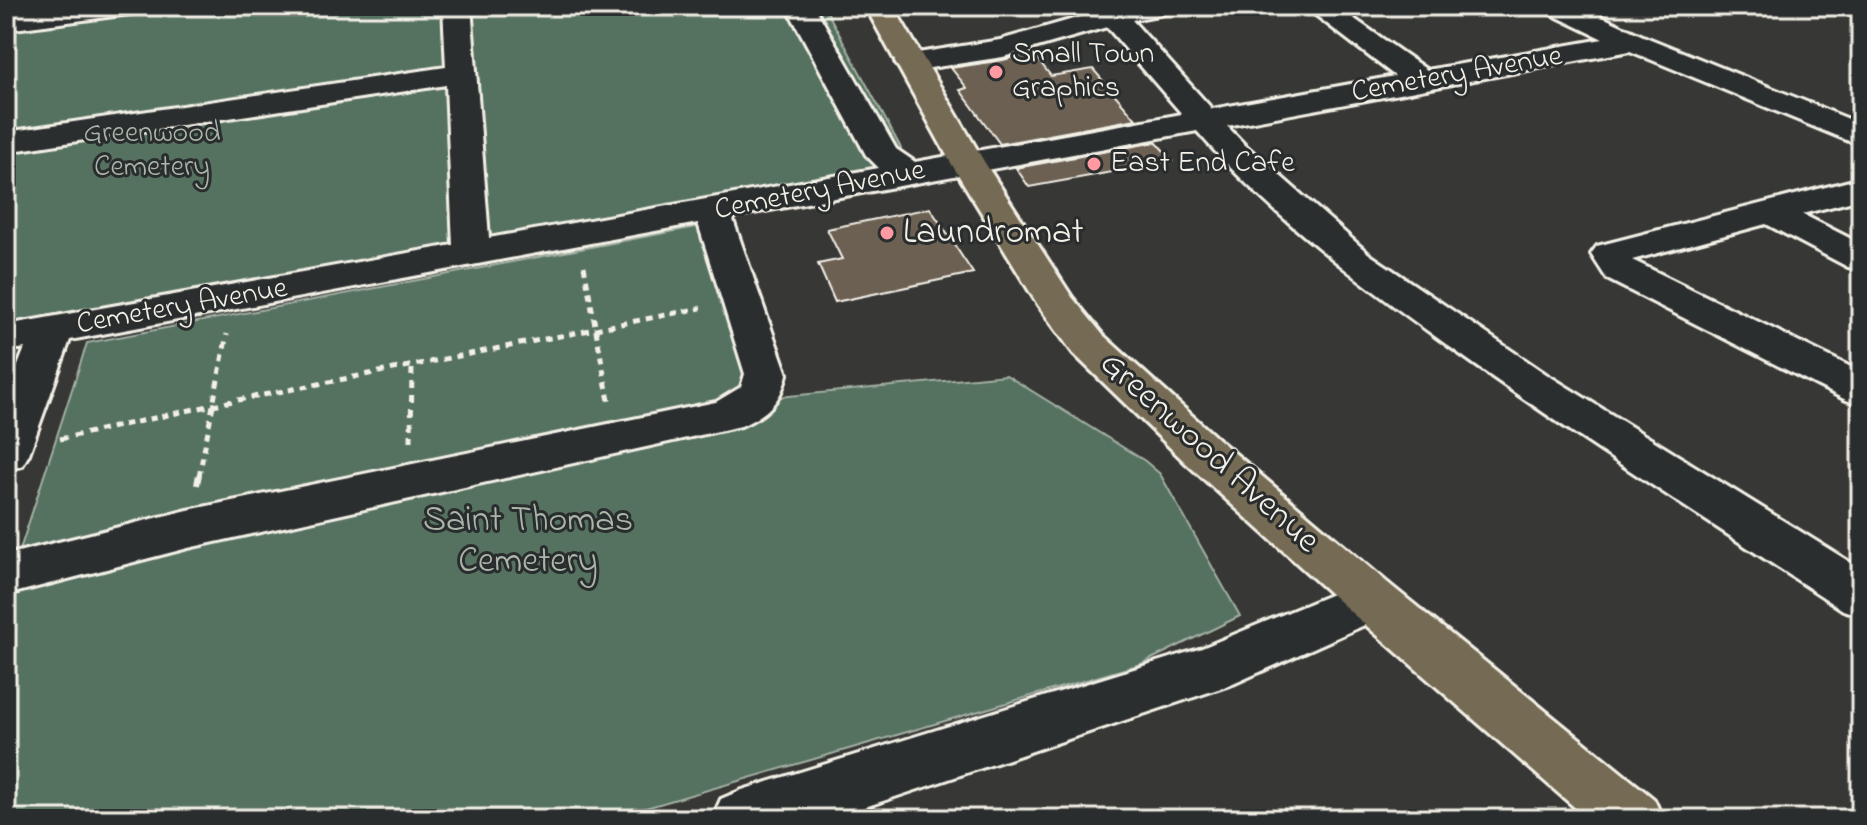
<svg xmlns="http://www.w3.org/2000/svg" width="1867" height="825" font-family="'Indie Flower',sans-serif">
<rect width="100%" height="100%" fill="#373735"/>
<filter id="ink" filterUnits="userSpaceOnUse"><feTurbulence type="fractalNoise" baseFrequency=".0125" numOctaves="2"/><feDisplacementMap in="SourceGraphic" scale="16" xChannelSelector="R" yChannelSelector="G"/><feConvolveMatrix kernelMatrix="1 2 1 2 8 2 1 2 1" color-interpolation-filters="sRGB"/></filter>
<g filter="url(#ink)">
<!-- green -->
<g fill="#557160" stroke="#a4b1a4" stroke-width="2">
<polygon points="6,6 824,6 901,148 871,170 6,326"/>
<polygon points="717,223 779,397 1006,375 1145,461 1160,474 1240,616 1141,664 608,819 6,819 6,593 87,343"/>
</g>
<!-- building -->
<g fill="#6c6153" stroke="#f4f1e8" stroke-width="2">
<polygon points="1032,52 1051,76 1093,69 1136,119 1000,144 960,90 967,88 951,68 1003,60"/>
<polygon points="1156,142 1173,161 1029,187 1016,168"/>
<polygon points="930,208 973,273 835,302 818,264 842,259 827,229"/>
</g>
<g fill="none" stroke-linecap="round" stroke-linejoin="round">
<defs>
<g id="minor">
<polygon points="65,6 144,6 140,12 130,14 6,30 6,14"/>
<path d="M443 6H471L489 238 879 168 866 155 786 6H814L896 149 915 162 1182 114 1107 27 1003 57 910 71 899 68 895 62 899 56 1000 40 1119 6H1177L1173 12 1132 20 1212 109 1395 76 1304 6H1336L1427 70 1603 39 1547 12 1543 6H1579L1643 36 1861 124V146L1630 51 1227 126 1244 144 1369 254 1546 374 1861 569V616L1843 610C1711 523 1578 439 1450 347 1360 282 1270 216 1197 131L732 217 787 374C781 402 766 415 741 426L188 548 6 595V555L188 510 716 402 741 387 745 374 698 223 70 340 29 454 22 466 6 470V396L25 348 6 351V325L453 245 446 85 6 152V132L446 67Z"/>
<polygon points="1861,178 1861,199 1802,214 1861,244 1861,270 1848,267 1766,224 1632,260 1861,372 1861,405 1846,400 1607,279 1591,254 1597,246"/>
<polygon points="1371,578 1389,584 1397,599 1389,614 1233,684 829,819 712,819 721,799 742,790 1202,648"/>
</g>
<polygon id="major" points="865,6 893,6 985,163 1072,297 1103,335 1218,439 1389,584 1654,799 1663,819 1588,819 1353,614 1186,463 1073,353 1038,305 951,163"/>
</defs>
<!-- minor casing -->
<use href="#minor" stroke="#f4f1e8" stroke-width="6"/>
<!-- major casing -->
<use href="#major" stroke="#f4f1e8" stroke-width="6"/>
<!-- path-far1 -->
<g stroke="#f4f1e8" stroke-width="5" stroke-dasharray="7 6" stroke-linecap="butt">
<polyline points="584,266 609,401"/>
<polyline points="60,439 213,405 701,308"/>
<polyline points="411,441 412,366"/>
<polyline points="199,476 227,334"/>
</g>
<!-- path -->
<polyline stroke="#f4f1e8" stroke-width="6" stroke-dasharray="10 7" stroke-linecap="butt" points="197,485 199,474"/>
<!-- minor -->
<use href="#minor" fill="#2a2d2e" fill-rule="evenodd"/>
<!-- major -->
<use href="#major" fill="#746b52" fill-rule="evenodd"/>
</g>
</g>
<!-- markers -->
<g fill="#ff9aa2" stroke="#2a2d2e" stroke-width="3">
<circle cx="996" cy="72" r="8"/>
<circle cx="1094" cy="164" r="8"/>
<circle cx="887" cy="233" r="8"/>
</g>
<g text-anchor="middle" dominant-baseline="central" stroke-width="6" stroke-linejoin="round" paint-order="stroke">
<!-- far-poi labels -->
<g font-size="30" fill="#f4f1e8" stroke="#2a2d2e" text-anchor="start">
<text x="1012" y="55">Small Town<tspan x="1012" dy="34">Graphics</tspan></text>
<text x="1110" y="164">East End Cafe</text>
</g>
<!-- far-street labels -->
<g font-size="30" fill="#f4f1e8" stroke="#2a2d2e">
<text transform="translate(1457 75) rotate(-10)">Cemetery Avenue</text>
<text transform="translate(820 191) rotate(-11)">Cemetery Avenue</text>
<text transform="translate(182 307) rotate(-10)">Cemetery Avenue</text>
</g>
<!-- far-park labels -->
<g font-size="30" fill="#acb7ab" stroke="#2a2d2e">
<text x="152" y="134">Greenwood<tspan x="152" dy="34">Cemetery</tspan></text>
</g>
<!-- poi labels -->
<g font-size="36" fill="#f4f1e8" stroke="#2a2d2e" text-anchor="start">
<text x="903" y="233">Laundromat</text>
</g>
<!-- street labels -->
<g font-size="36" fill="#f4f1e8" stroke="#2a2d2e">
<text transform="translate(1209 453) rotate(42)">Greenwood Avenue</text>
</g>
<!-- park labels -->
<g font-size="36" fill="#acb7ab" stroke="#2a2d2e">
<text x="528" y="521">Saint Thomas<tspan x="528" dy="41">Cemetery</tspan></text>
</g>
</g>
<!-- margin -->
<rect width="1867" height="825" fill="none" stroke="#2a2d2e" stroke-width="32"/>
<rect x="16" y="16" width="1835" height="793" fill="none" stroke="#f4f1e8" stroke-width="3" filter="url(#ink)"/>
</svg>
